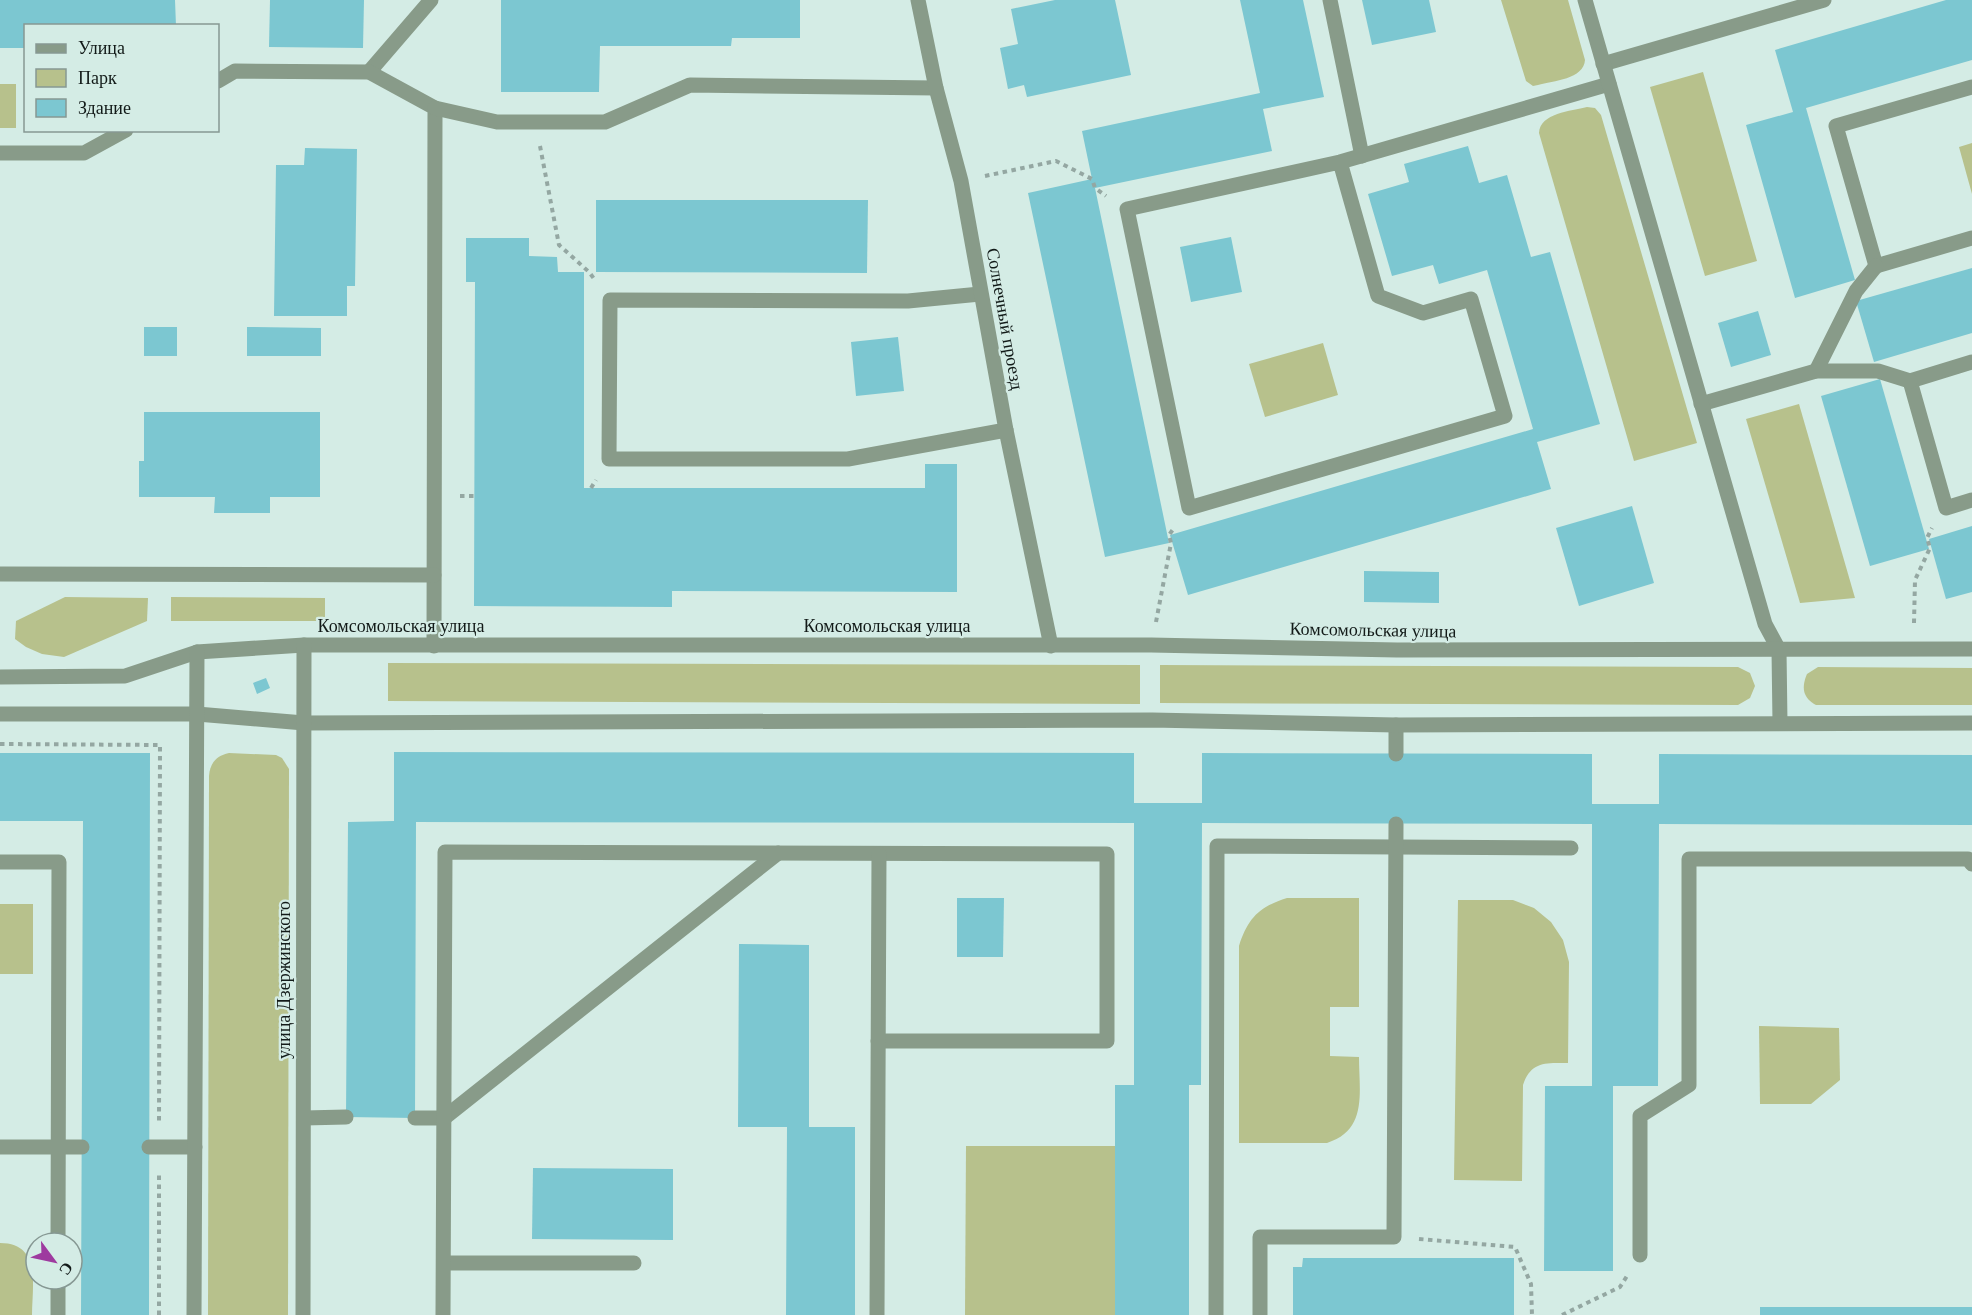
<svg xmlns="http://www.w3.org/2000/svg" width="1972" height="1315" font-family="'Times New Roman',serif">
<rect width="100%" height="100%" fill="#d4ece5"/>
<!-- green -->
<g fill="#b7c18c">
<path d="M1501 0H1568L1585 60C1584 79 1553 81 1538 85L1533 86 1526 81Z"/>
<polygon points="1703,72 1757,261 1705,276 1650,87"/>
<rect x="0" y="84" width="16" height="44"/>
<path d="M1587 107 1595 108 1601 115 1697 443 1634 461 1539 133C1540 113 1571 111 1587 107Z"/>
<polygon points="1972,143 1972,194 1959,147"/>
<polygon points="1323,343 1338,395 1265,417 1249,364"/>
<polygon points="1799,404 1855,598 1800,603 1746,419"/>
<polygon points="65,597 148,598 147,621 64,657 42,654 26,647 15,639 16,621"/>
<polygon points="171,597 325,598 325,621 171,621"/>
<polygon points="388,663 1140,665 1140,704 388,701"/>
<polygon points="1160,665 1738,667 1750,673 1755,686 1750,698 1738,705 1160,703"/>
<path d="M1818 667 1972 668V705H1816C1803 698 1801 688 1807 674Z"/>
<path d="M229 753 276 755 282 758 289 769 288 1315H208L209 776C210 763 216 756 229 753Z"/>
<path d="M1287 898H1359V1007H1330V1056L1359 1057C1359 1092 1368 1130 1327 1143H1239V946C1248 918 1259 907 1287 898Z"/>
<path d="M1458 900H1513L1534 908 1551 922 1563 940 1569 962 1568 1063C1546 1063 1531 1061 1523 1085L1522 1181 1454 1180Z"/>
<rect x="0" y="904" width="33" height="70"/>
<polygon points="1759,1026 1839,1028 1840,1080 1811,1104 1760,1104"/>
<polygon points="966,1146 1115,1146 1115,1315 965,1315"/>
<path d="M0 1243C42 1243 32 1286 32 1315H0Z"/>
</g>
<!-- building -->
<g fill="#7cc7d1">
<polygon points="0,0 175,0 176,26 26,26 26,48 0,48"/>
<polygon points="270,0 364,0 363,48 269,47"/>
<polygon points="501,0 800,0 800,38 732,38 731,46 600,46 599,92 501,92"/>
<polygon points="1055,0 1115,0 1131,75 1027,97 1024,85 1008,89 1000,48 1018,44 1011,9"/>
<polygon points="1240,0 1303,0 1324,97 1263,109 1272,151 1095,188 1169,543 1105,557 1028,193 1092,179 1082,131 1260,93"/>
<polygon points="1362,0 1429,0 1436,32 1372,45"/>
<polygon points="1946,0 1972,0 1972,60 1806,108 1855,280 1795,298 1746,125 1793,112 1775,50"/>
<polygon points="1468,146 1479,183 1507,175 1531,257 1550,252 1600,424 1537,442 1551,489 1188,595 1170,535 1533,429 1487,270 1439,284 1433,265 1392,276 1368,194 1409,182 1404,164"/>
<polygon points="305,148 357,149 355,286 347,286 347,316 274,316 276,165 304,165"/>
<polygon points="596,200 868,200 867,273 596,272"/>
<polygon points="1231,237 1242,292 1191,302 1180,247"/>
<polygon points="466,238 529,238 529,256 557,257 558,272 584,272 584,488 925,488 925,464 957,464 957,592 672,591 672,607 474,606 475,282 466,282"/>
<polygon points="1972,268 1972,333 1874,362 1856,301"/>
<polygon points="1758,311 1771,355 1731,367 1718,323"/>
<rect x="144" y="327" width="33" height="29"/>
<polygon points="247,327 321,328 321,356 247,356"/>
<polygon points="898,337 904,391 856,396 851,342"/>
<polygon points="1880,379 1929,549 1870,566 1821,396"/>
<polygon points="144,412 320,412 320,497 270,497 270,513 214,513 215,497 139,497 139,461 144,461"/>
<polygon points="1632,506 1654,583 1579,606 1556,528"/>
<polygon points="1972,526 1972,592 1946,599 1929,539"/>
<polygon points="1364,571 1439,572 1439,603 1364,602"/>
<polygon points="266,678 270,688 257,694 253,683"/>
<polygon points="394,752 1134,753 1134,803 1202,803 1202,753 1592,754 1592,804 1659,804 1659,754 1972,755 1972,825 1659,824 1658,1086 1613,1086 1613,1271 1544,1271 1545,1086 1592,1086 1592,824 1202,823 1201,1085 1189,1085 1189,1315 1115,1315 1115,1085 1134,1085 1134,823 416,822 415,1118 346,1117 348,822 394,821"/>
<polygon points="0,753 150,753 149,1315 81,1315 83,821 0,821"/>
<polygon points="957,898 1004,898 1003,957 957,957"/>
<polygon points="739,944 809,945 809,1127 855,1127 855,1315 786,1315 787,1127 738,1127"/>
<polygon points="533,1168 673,1169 673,1240 532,1239"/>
<polygon points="1303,1258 1514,1258 1514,1315 1293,1315 1293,1267 1302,1267"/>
<rect x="1760" y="1307" width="212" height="8"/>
</g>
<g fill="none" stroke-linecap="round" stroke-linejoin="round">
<!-- path -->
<g stroke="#94a7a2" stroke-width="4" stroke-dasharray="4.5 4.5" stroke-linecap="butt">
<polyline points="540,146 559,245 589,272 595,280"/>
<polyline points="985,176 1056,161 1092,179 1095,188 1106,196"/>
<polyline points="591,488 596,480"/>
<polyline points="460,496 474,496"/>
<polyline points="1156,622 1171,543 1169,535 1174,528"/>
<polyline points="1914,623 1915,580 1930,548 1927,538 1932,528"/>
<polyline points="0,744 160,745 159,1122"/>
<polyline points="1419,1239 1515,1247 1531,1284 1532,1315"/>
<polyline points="159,1315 159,1172"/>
<polyline points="1562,1315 1620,1287 1627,1276"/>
</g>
<!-- service -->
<g stroke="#889b89" stroke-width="15">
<polyline points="1330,0 1362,156"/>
<polyline points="1603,64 1824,0"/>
<polyline points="369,72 431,0"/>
<polyline points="218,81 235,71 369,72 435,108 434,646"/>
<polyline points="1972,87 1836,126 1876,266 1972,238"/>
<polyline points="435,108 497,122 605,122 690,85 936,88"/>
<polyline points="0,153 84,153 126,130"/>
<polyline points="1340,162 1378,296 1423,313 1471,299 1505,416 1189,508 1127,209 1340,162 1609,84"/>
<polyline points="980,294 908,301 610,300 609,459 848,459 1006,430"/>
<polyline points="1972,362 1910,381 1946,508 1972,500"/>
<polyline points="1816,371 1856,291 1876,266"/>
<polyline points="1701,404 1816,371 1878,371 1910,381"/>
<polyline points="0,574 434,575"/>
<polyline points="1396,725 1396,754"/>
<polyline points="0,862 59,862 58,1243"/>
<polyline points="304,1118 346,1117"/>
<polyline points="415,1118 444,1118 778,853"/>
<polyline points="0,1147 82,1147"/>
<polyline points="149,1147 195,1147"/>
<polyline points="1640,1255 1640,1116 1689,1085 1689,859 1968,859 1972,864"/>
<polyline points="444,1263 634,1263"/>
<polyline points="58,1315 58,1279"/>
<polyline points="443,1315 445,852 1107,854 1107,1041 878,1041"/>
<polyline points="877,1315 879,854"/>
<polyline points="1216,1315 1217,846 1571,848"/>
<polyline points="1260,1315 1260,1237 1394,1237 1396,824"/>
</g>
<!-- minor -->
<g stroke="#889b89" stroke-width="15">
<polyline points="918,0 936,88 961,181 1006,430 1051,646"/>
<polyline points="1585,0 1765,624 1779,650"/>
</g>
<!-- tertiary -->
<g stroke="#889b89" stroke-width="15">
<polyline points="1779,650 1780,723"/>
<polyline points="0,677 125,676 197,652 304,645 1151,645 1397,650 1972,649"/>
<polyline points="0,714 197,714 304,723 1152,720 1396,725 1972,723"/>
<polyline points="194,1315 197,652"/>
<polyline points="303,1315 304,645"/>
</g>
</g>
<g text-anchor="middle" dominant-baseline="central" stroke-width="4.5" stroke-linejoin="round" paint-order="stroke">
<!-- street labels -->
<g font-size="18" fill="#121a18" stroke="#d4ece5">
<text transform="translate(1005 319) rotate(80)">Солнечный проезд</text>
<text x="401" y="626">Комсомольская улица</text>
<text x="887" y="626">Комсомольская улица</text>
<text transform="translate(1373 630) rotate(1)">Комсомольская улица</text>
<text transform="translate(284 980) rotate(-90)">улица Дзержинского</text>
</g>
</g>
<!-- legend -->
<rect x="24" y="24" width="195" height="108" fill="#d4ece5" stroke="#869893" stroke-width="1.5"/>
<rect x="36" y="44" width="30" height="9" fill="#889b89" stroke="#869893" stroke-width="1.5"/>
<text x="78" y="54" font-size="18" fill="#121a18">Улица</text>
<rect x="36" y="69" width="30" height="18" fill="#b7c18c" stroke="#869893" stroke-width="1.5"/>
<text x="78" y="84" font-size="18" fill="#121a18">Парк</text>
<rect x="36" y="99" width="30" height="18" fill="#7cc7d1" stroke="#869893" stroke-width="1.5"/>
<text x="78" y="114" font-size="18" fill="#121a18">Здание</text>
<!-- north arrow -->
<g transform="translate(54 1261) rotate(123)"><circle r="28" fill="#d4ece5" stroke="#869893" stroke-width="1.5"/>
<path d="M0-4.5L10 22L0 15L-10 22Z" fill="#9e3a9f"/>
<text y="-9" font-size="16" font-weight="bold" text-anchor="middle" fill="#121a18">С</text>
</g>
</svg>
